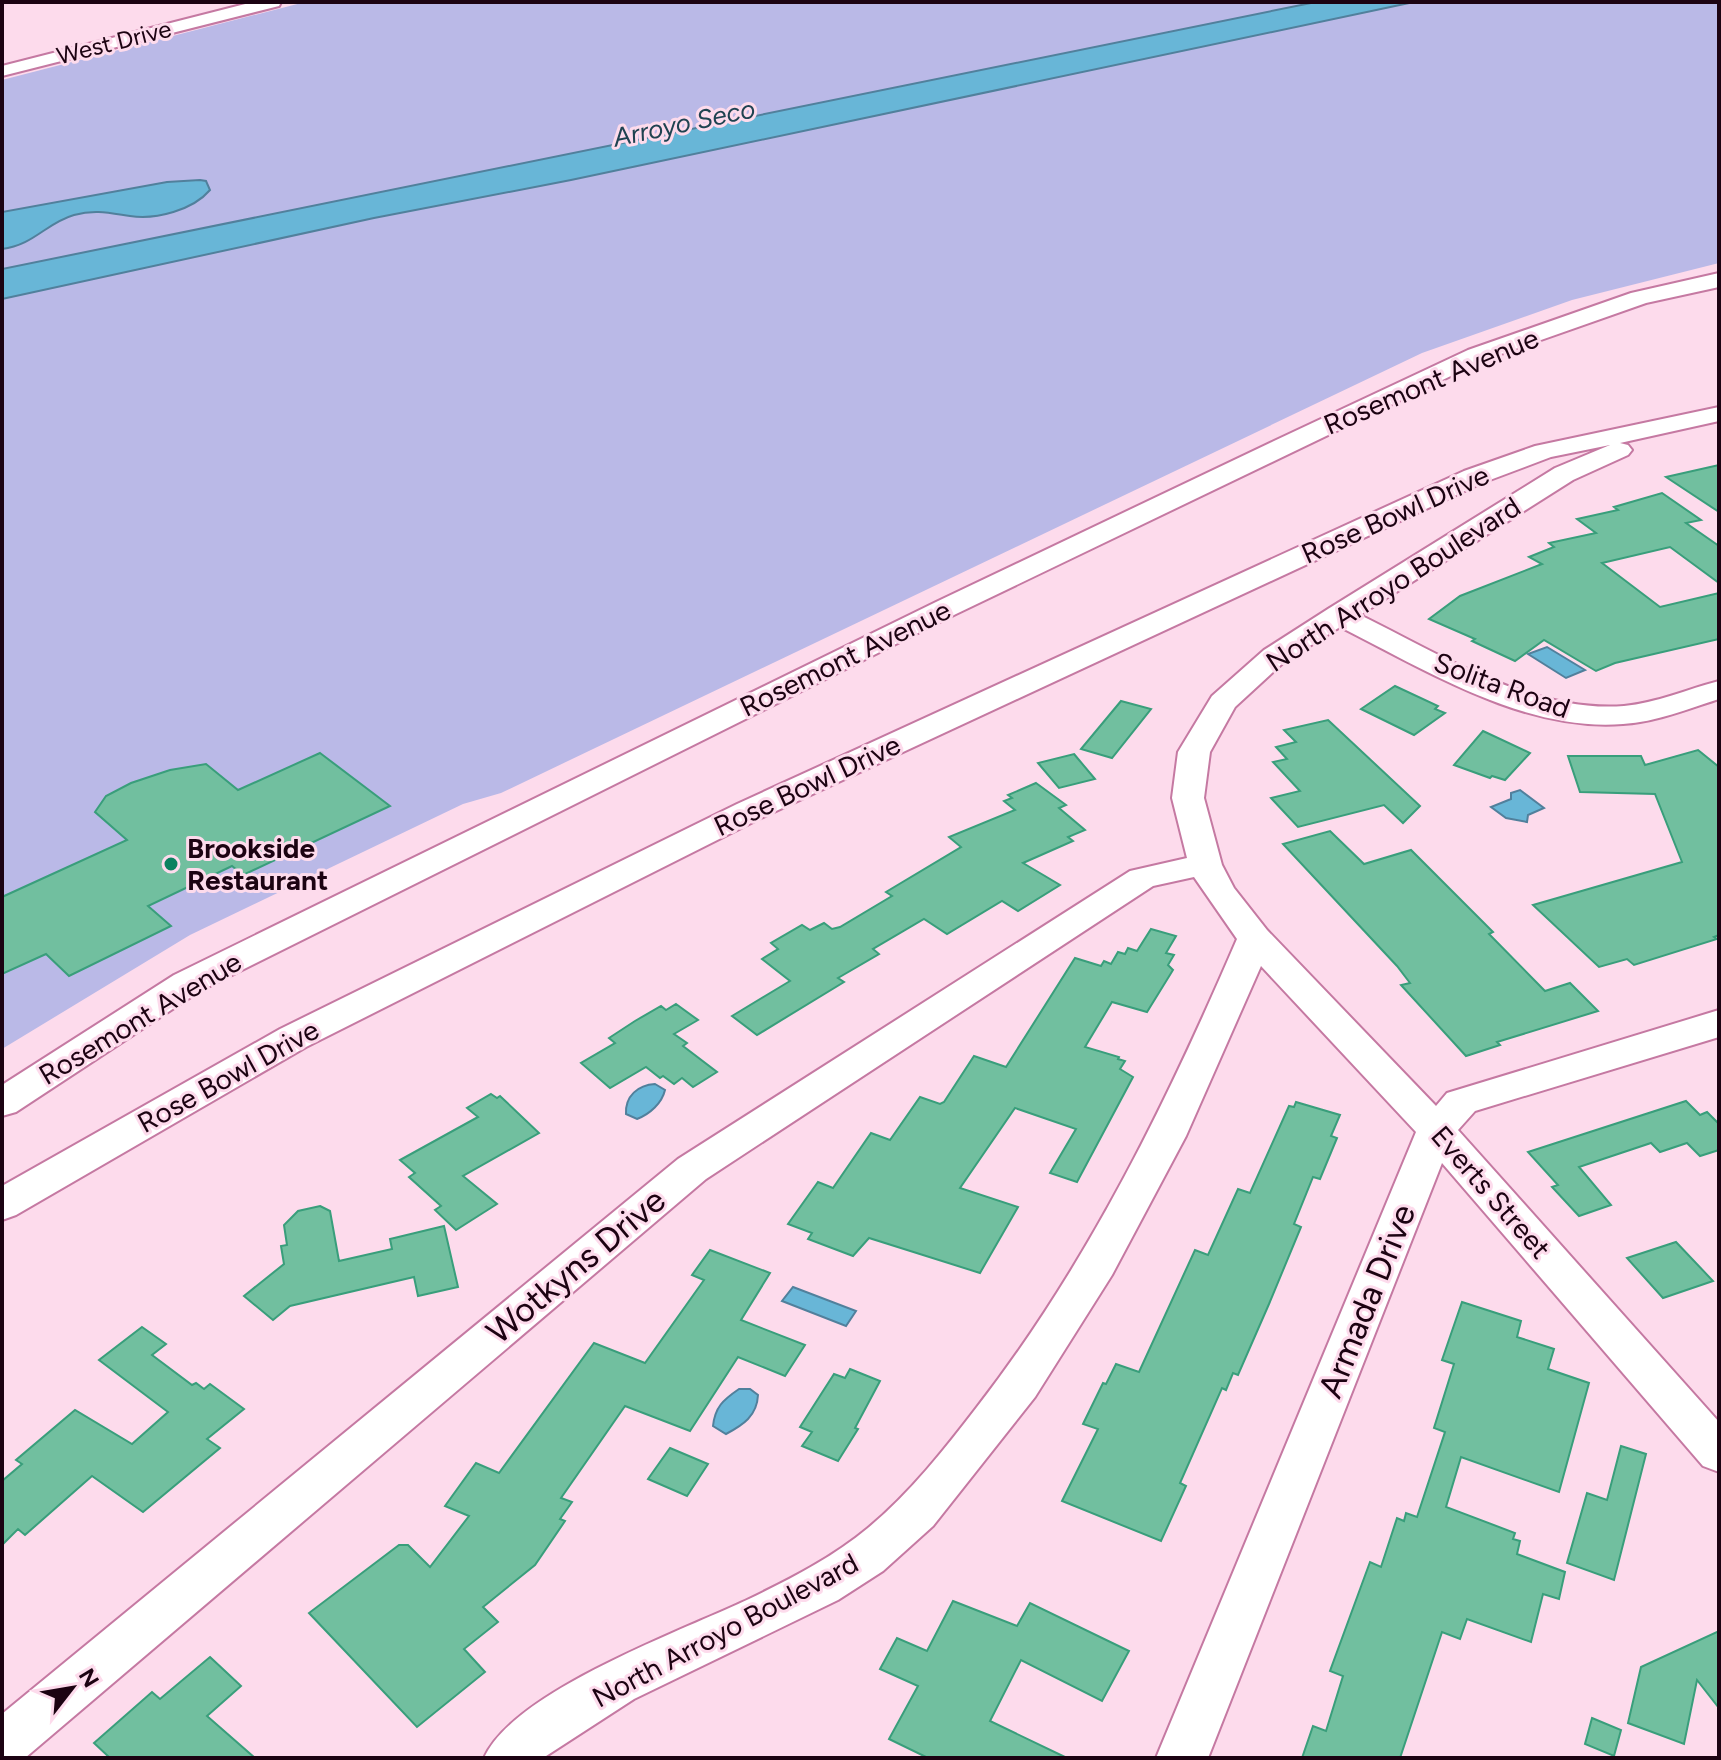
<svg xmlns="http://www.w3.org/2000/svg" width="1721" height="1760" font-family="Figtree,sans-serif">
<rect width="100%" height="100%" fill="#fddbec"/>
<!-- green -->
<polygon fill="#bab9e7" points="305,2 1719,2 1719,263 1572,300 1422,353 501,793 463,804 190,935 2,1049 2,80"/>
<!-- water -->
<g fill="#68b6d7" stroke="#51809c" stroke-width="2">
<polygon points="1316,2 1414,2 571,180 374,218 2,299 2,269"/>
<path d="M200 180 206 181 210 190C193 210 156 220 130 216 110 213 95 209 74 215 46 223 34 245 2 249V212L167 182Z"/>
<polygon points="1547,647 1585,670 1566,678 1528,654"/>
<polygon points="1520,790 1544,808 1528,815 1527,822 1506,818 1491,807 1511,799 1511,793"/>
<path d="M655 1084 665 1090C662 1103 650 1114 637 1119L626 1114C625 1096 638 1085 655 1084Z"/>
<polygon points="793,1287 856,1311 846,1326 782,1301"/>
<path d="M739 1389H750L758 1395C757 1416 743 1425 726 1434L713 1426C715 1407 723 1400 739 1389Z"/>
</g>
<!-- building -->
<g fill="#71bf9f" stroke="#399e7b" stroke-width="2">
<polygon points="1719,465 1719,512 1666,477"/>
<polygon points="1662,493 1701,520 1686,523 1719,546 1719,583 1670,547 1602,563 1660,607 1719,593 1719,639 1615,663 1596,671 1544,640 1515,661 1472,641 1475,639 1429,619 1460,596 1542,564 1529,557 1554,547 1549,543 1596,533 1577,519 1618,510 1614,507"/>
<polygon points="1395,686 1438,706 1435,709 1445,713 1414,735 1361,709"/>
<polygon points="1121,701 1151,709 1112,758 1081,749"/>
<polygon points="1328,720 1420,806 1403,823 1384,805 1298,827 1271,798 1300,791 1273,762 1287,759 1276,747 1296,742 1284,730"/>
<polygon points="1483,731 1530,753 1505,780 1492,776 1490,778 1454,765"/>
<polygon points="1698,750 1719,767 1719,935 1714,937 1717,939 1634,965 1627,959 1599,967 1533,905 1682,862 1655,794 1580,792 1568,756 1641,756 1645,765"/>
<polygon points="320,753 390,806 243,875 232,866 148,906 171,926 69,976 46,954 2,974 2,897 127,840 95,812 106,796 131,783 170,770 206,764 238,790"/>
<polygon points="1074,754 1095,779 1059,788 1038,763"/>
<polygon points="1036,783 1066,805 1059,808 1085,830 1068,837 1073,841 1023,863 1060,885 1018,911 1002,901 947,934 924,919 873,949 879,954 838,978 844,982 757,1035 732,1016 790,981 762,959 778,949 771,943 802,925 810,930 824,923 832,929 840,927 892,896 886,892 961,847 949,837 1015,810 1004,801 1012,798 1008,795"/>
<polygon points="1330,831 1364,864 1411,850 1493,932 1489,934 1545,991 1570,983 1598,1011 1497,1042 1500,1045 1466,1056 1401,985 1410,983 1397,966 1283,844"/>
<polygon points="1151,929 1176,936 1166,953 1174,955 1168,965 1173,970 1147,1012 1112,1002 1085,1047 1119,1057 1118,1059 1125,1061 1120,1069 1133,1077 1077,1182 1050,1173 1076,1129 1015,1108 960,1188 1018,1207 980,1273 869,1238 853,1256 808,1239 812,1233 788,1224 818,1182 833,1188 871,1133 890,1140 920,1097 940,1104 944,1102 974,1056 1006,1067 1075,958 1101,966 1104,961 1111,964 1118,952 1125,954 1128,948 1137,951"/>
<polygon points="676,1004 698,1020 674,1034 687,1043 683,1046 717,1072 693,1087 682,1078 674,1084 663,1076 660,1078 646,1067 610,1088 581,1063 615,1043 609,1038 635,1021 661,1006 666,1010"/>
<polygon points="491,1094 497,1098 500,1096 539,1133 463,1176 497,1204 456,1230 435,1210 441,1206 409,1177 415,1173 400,1160 478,1117 467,1108"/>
<polygon points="1686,1101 1700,1115 1707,1112 1719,1124 1719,1150 1700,1156 1687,1143 1660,1152 1651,1143 1579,1167 1611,1205 1579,1216 1552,1187 1558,1185 1528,1152"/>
<polygon points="1296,1102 1340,1115 1331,1136 1337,1138 1320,1179 1313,1177 1294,1224 1301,1227 1269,1304 1238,1375 1233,1373 1226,1390 1222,1388 1180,1483 1186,1486 1161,1541 1062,1501 1098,1429 1083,1424 1103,1383 1106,1384 1116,1364 1139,1372 1195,1250 1208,1255 1238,1189 1250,1193 1289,1106 1294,1107"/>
<polygon points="320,1206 330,1211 339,1261 392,1249 390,1239 444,1226 458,1287 418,1296 414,1277 290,1306 273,1320 244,1296 284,1264 281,1246 287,1245 284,1225 298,1211"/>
<polygon points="1676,1242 1713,1281 1663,1298 1627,1258"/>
<polygon points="710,1250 770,1273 741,1320 805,1345 785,1376 738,1357 690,1431 625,1406 561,1498 572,1502 560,1519 565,1521 535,1565 483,1607 498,1622 464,1649 485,1672 417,1727 309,1613 399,1545 408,1545 430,1567 469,1516 445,1506 476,1463 499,1473 594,1343 645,1363 704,1280 692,1275"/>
<polygon points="1462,1302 1521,1321 1517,1337 1554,1349 1548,1369 1589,1383 1559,1492 1461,1457 1446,1507 1515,1533 1513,1539 1520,1541 1517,1554 1565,1572 1559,1599 1543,1594 1531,1642 1467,1619 1460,1639 1442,1632 1400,1758 1302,1758 1313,1726 1326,1731 1343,1676 1330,1671 1370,1562 1381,1567 1397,1518 1404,1521 1406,1513 1417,1517 1445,1432 1434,1428 1454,1364 1442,1360"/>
<polygon points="142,1327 166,1344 152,1355 192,1385 196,1383 204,1389 210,1384 244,1409 207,1439 220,1448 143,1512 92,1476 25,1535 18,1529 2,1545 2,1481 22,1464 16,1460 75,1410 132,1444 168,1412 99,1360"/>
<polygon points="850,1369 880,1381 855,1428 858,1429 838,1461 802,1446 812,1432 800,1427 834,1374 845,1378"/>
<polygon points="1621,1446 1646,1454 1614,1580 1567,1563 1587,1493 1607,1500"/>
<polygon points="670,1448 708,1464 687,1496 648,1479"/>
<polygon points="953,1601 1017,1626 1030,1603 1129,1651 1102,1701 1021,1660 990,1721 1067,1758 928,1758 889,1739 918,1686 880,1669 897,1638 927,1651"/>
<polygon points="1719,1631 1719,1708 1697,1680 1684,1744 1628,1723 1641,1667"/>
<polygon points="210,1657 241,1686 207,1716 255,1758 110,1758 94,1743 152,1692 160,1699"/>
<polygon points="1592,1718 1621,1730 1614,1756 1585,1744"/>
</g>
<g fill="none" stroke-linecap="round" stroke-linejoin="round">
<defs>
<g id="minor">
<polygon points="253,2 281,2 279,6 2,76 2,66"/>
<polygon points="1719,273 1719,287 1646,303 1484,360 956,614 200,991 16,1112 2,1116 2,1085 174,975 936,602 1274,441 1468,350 1631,293"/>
<path d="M1719 407V421L1620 443 1628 445 1632 450 1628 455 1573 480 1360 615C1440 654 1531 713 1624 706 1656 703 1688 689 1719 681V699C1688 709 1656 722 1623 724 1524 732 1426 670 1340 627L1284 662 1235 707 1210 752 1204 798 1222 865 1234 888 1267 930 1436 1106 1447 1093 1719 1010V1037L1475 1111 1458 1130 1719 1422V1472L1703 1466 1442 1163 1208 1758H1156L1416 1132 1261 966 1186 1136 1112 1275 1035 1397 933 1526 883 1571 838 1600 634 1699 543 1758H484C514 1691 682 1631 749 1599 790 1579 832 1558 868 1528 910 1493 944 1450 977 1407 1088 1264 1166 1104 1237 939L1194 877 1153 886 706 1179 25 1758H2V1714L678 1159 1130 871 1187 858 1172 798 1178 752 1212 696 1264 650 1328 609 1555 468 1610 445 1551 457 1482 483 761 818 306 1047 16 1215 2 1220V1186L280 1029 737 804 1464 471 1535 446Z"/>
</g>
</defs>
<!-- minor casing -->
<use href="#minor" stroke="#c579a2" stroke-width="4"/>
<!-- minor -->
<use href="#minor" fill="#fff" fill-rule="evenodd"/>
</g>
<!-- markers -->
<circle fill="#0a815f" stroke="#fddbec" stroke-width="3" cx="171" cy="864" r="8"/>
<g text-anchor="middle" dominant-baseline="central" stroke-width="6" stroke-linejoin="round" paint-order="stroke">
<!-- far-street labels -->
<g font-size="24" fill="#1c0312" stroke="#fddbec">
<text transform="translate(114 42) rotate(-14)">West Drive</text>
</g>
<!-- far-water labels -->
<g font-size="26" font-style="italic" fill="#1f4351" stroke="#fddbec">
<text transform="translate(684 123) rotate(-12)">Arroyo Seco</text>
</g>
<!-- street labels -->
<g font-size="28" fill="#1c0312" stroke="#fddbec">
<text transform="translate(1431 381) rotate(-23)">Rosemont Avenue</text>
<text transform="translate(1395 514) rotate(-24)">Rose Bowl Drive</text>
<text transform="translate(1393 584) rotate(-33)">North Arroyo Boulevard</text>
<text transform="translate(845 658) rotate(-26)">Rosemont Avenue</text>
<text transform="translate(1502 685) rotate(20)">Solita Road</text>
<text transform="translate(807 785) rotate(-25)">Rose Bowl Drive</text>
<text transform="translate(140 1018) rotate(-31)">Rosemont Avenue</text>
<text transform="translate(228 1076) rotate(-29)">Rose Bowl Drive</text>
<text transform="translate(1491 1192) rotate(49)">Everts Street</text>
<text transform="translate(725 1630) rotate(-28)">North Arroyo Boulevard</text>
</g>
<!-- poi labels -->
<g font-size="28" font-weight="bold" fill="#1c0312" stroke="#fddbec" text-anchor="start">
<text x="187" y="848">Brookside<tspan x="187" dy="32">Restaurant</tspan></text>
</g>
<!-- near-street labels -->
<g font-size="34" fill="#1c0312" stroke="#fddbec">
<text transform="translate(576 1266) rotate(-40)">Wotkyns Drive</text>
<text transform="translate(1367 1301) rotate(-68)">Armada Drive</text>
</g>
</g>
<!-- border -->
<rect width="1721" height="1760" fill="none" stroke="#1c0312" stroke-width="8"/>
<!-- north arrow -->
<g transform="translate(72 1688) rotate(59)" stroke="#fddbec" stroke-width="6" paint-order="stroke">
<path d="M0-6L14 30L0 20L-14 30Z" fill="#1c0312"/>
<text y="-12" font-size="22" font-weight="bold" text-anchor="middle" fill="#1c0312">N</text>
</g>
</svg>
